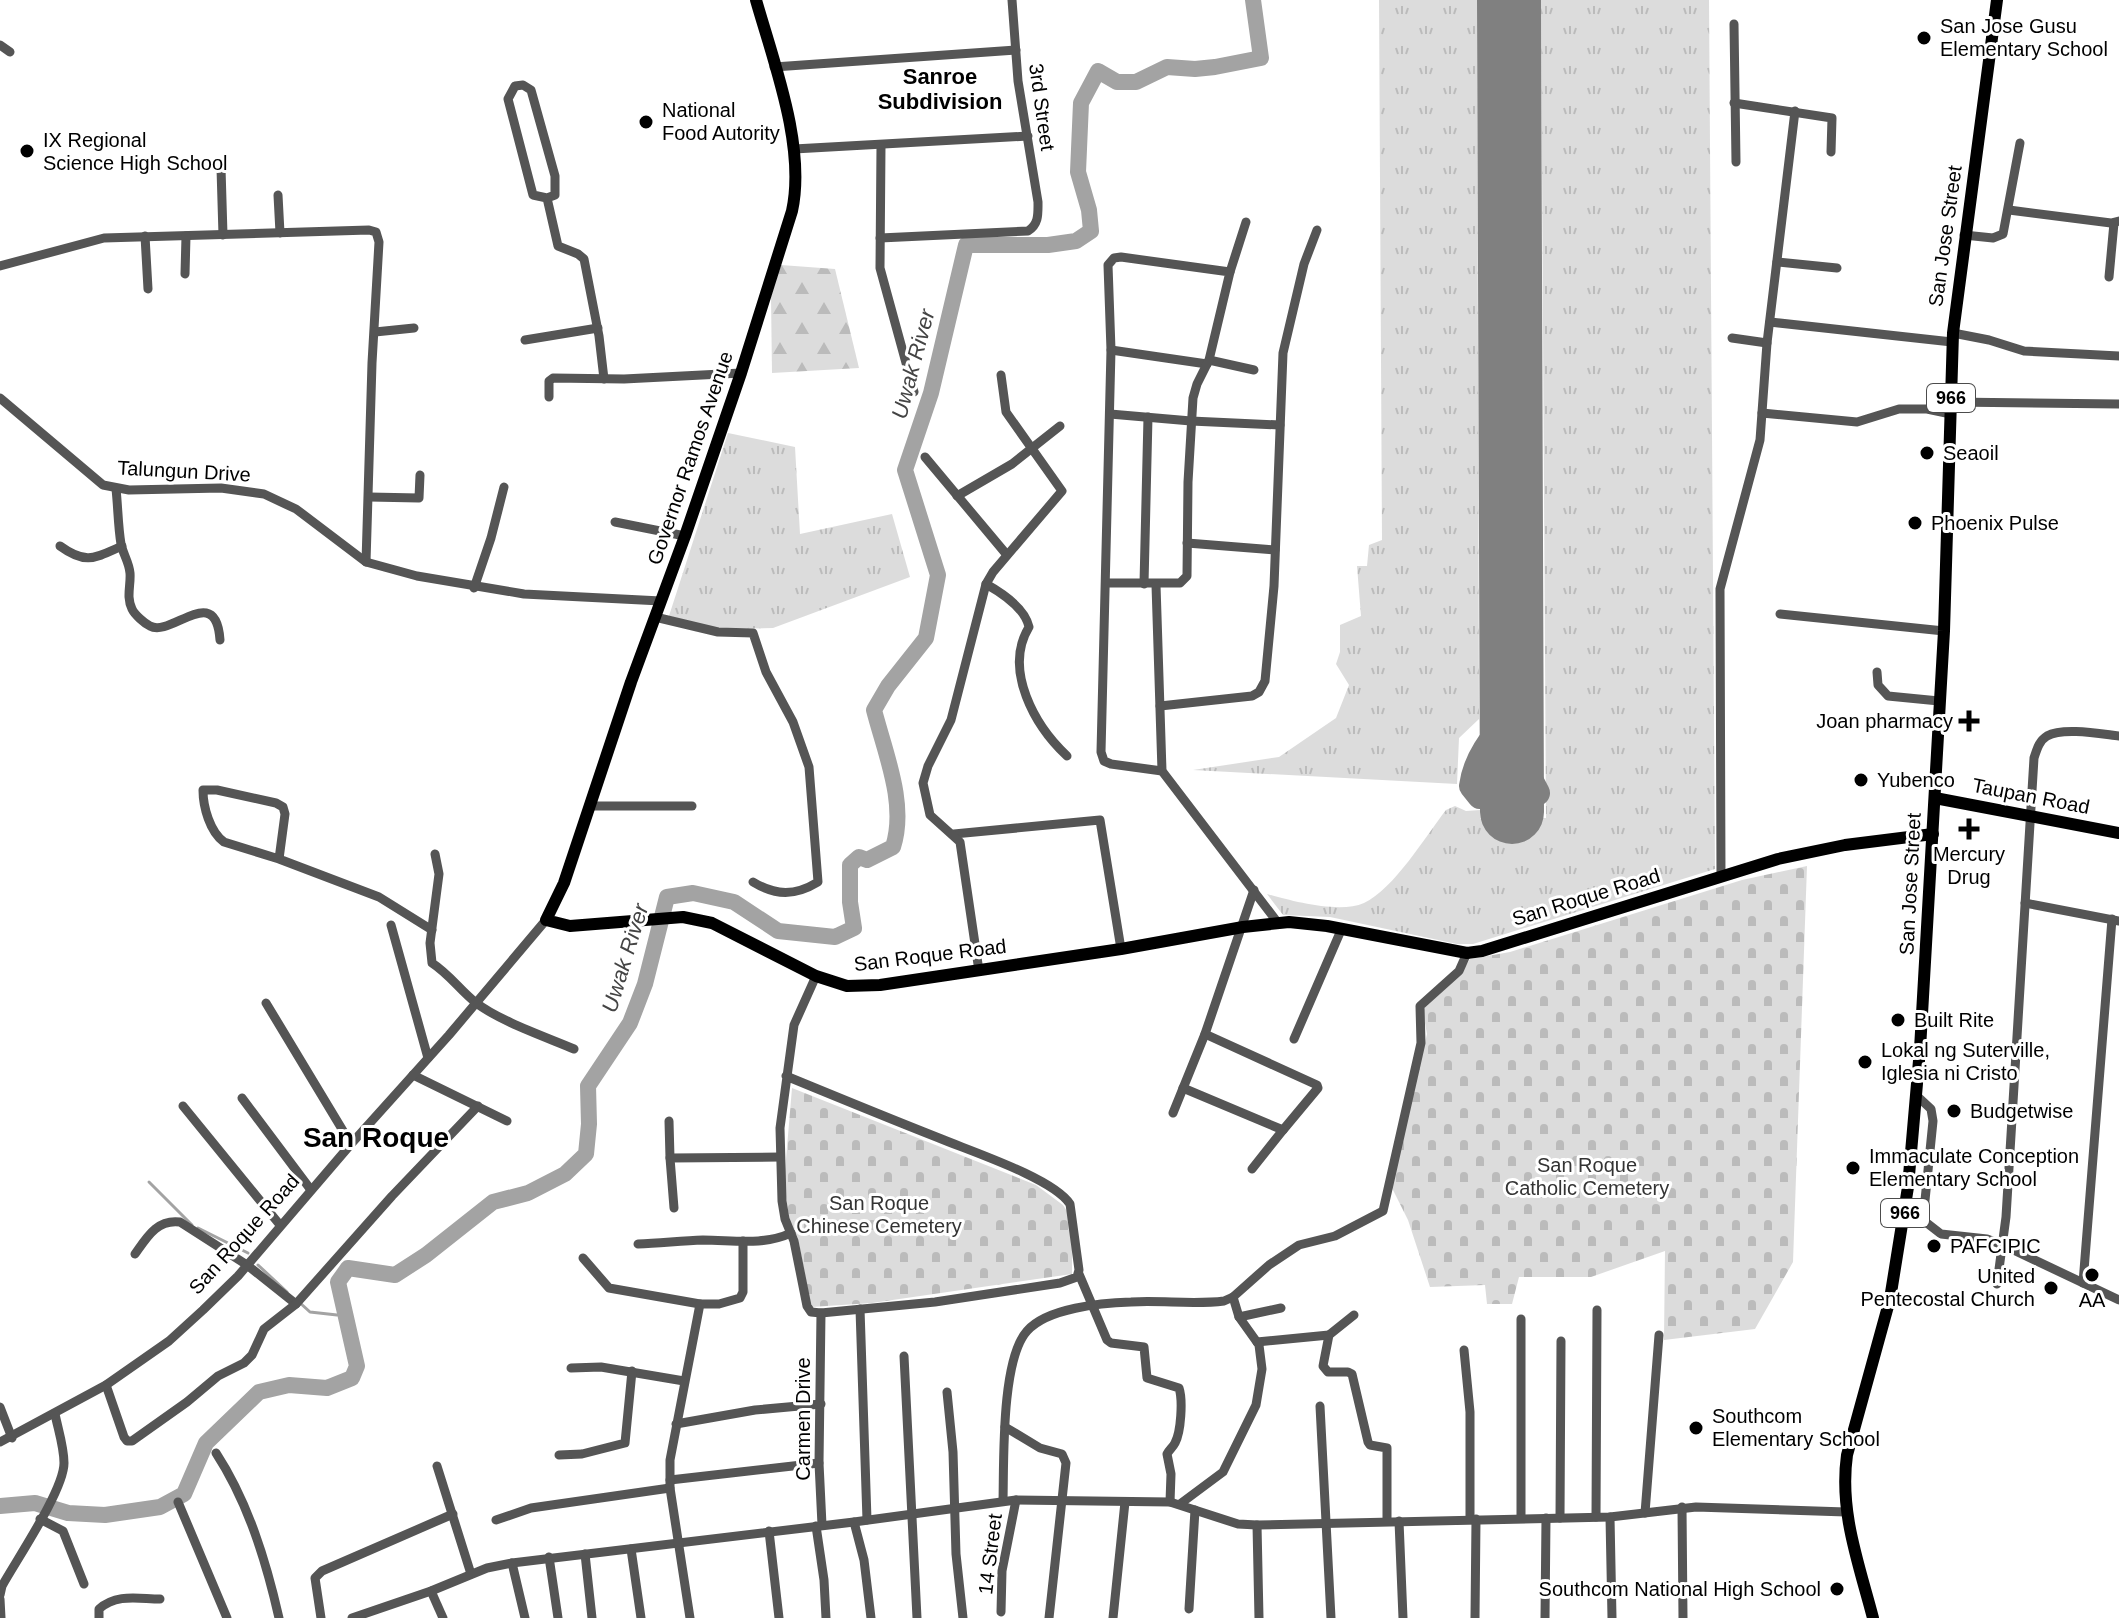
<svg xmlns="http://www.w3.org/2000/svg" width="2119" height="1618" font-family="Helvetica,sans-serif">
<defs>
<pattern id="grass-tufts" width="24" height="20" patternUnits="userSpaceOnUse" patternTransform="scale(2)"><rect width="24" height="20" fill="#dcdcdc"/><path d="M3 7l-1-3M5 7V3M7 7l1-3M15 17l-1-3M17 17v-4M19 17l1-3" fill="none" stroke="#bbb"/></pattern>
<pattern id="forest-firs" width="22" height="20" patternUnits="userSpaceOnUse" patternTransform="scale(2)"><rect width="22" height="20" fill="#dcdcdc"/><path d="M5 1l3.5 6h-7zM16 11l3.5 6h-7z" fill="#bbb"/></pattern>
<pattern id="cemetery-stones" width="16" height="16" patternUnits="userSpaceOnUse" patternTransform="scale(2)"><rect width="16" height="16" fill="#dcdcdc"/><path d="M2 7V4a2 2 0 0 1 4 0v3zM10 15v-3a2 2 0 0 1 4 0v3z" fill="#bbb"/></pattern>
</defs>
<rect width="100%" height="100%" fill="#fff"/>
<!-- grass -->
<g fill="url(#grass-tufts)">
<polygon points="1379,0 1477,0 1479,719 1459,738 1457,784 1193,770 1279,757 1336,718 1349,685 1336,664 1340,652 1340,625 1361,616 1357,566 1367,566 1369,545 1382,540"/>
<path d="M1541 0H1709L1715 869 1473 944H1457L1330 917 1283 915 1267 894C1291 901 1340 914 1364 903 1394 889 1425 837 1446 810L1455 806 1466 811 1480 810V819L1546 818Z"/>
<polygon points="728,433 795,447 800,534 892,514 910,577 773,628 720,629 669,616"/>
</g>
<!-- forest -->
<polygon fill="url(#forest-firs)" points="781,265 835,269 859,368 772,373 771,297"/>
<!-- cemetery -->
<g fill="url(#cemetery-stones)">
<polygon points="1807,866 1793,1262 1755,1329 1664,1340 1665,1251 1591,1277 1519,1277 1512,1304 1487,1304 1485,1285 1430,1287 1408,1220 1391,1186 1427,1034 1423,1012 1426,1004 1461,974 1470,959 1510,952 1742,880"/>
<polygon points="792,1088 1036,1185 1063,1205 1072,1219 1072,1274 872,1303 811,1307 798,1238 790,1224 784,1183"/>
</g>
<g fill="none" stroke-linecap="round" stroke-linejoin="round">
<!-- stream -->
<g stroke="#a3a3a3" stroke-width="3">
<polyline points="149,1182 192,1225"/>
<polyline points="198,1228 248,1253"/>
<polyline points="258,1265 287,1292"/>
<polyline points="299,1302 310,1312 337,1315"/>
</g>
<!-- river -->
<path stroke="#a3a3a3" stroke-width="16" d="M0 1506 35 1503 68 1513 105 1515 160 1507 184 1494 206 1443 259 1392 289 1385 327 1388 352 1378 357 1366 338 1282 348 1268 395 1275 426 1255 493 1202 528 1193 565 1174 586 1154 589 1124 588 1086 630 1023 645 984 667 897 693 893 734 902 778 931 835 937 854 928 850 902V865L859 857 867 860 893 847C907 804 885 753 874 710L888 686 926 638 938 575 905 470 931 393 966 245H1048L1076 241 1091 231 1089 210 1078 172 1081 103 1098 71 1117 82H1136L1167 67 1195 69 1215 67 1261 58 1253 0"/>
<!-- taxiway -->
<g stroke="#808080" stroke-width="26">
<path d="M1511 717C1493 738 1476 757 1472 786L1480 796 1495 792 1512 757"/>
<path d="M1500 782C1507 797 1523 803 1537 793L1511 743"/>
</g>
<!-- runway -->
<polyline stroke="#808080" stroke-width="64" points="1509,0 1512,812"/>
<!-- minor -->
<g stroke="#555" stroke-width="9">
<polyline points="1734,24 1736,162"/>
<polyline points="0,45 10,52"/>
<polyline points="774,67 1016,50"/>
<polyline points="1734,103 1832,118 1831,152"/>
<polyline points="881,146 880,268 914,392"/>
<polyline points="794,149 1028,136"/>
<polyline points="221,168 223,235"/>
<polyline points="278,195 280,233"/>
<polyline points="547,198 555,195 555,176 531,90 523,85 515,86 508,99 533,195 547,198 558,246 578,254 584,259 599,336 604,379"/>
<polyline points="2009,210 2111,223 2119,221"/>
<polyline points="1964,235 1993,238 2003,234 2020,143"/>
<polyline points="145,236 148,289"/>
<path d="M880 238 1028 231C1039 224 1038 214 1038 202L1018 81 1012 0"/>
<polyline points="1777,262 1837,268"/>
<polyline points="0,266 104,238 369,230 376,232 379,242 372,363 366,562"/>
<polyline points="1230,272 1246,222"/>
<polyline points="185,274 186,236"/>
<polyline points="2109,277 2114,223"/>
<polyline points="1770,322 1952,342"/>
<polyline points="375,332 414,328"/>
<polyline points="1953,333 1989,340 2024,351 2119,356"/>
<polyline points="1732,338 1767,343"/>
<polyline points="525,340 598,328"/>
<polyline points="1111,350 1207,364"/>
<polyline points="1209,360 1254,370"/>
<polyline points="549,397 549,381 553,378 624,379 741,373"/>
<polyline points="0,398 103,485 129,490 221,488 264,494 296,509 366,562 417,576 524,594 661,601"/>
<polyline points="1951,402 2119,404"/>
<polyline points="1762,413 1857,422 1899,409 1927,409 1951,414"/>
<polyline points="1110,414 1191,421 1280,425"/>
<polyline points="925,457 1007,555"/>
<path d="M116 489C118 507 118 526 121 544 123 554 129 562 130 573 131 585 126 597 132 609 135 615 144 623 150 626 171 638 216 581 220 640"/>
<polyline points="957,496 1012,464 1060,426"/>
<polyline points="369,497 419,498 420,475"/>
<polyline points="615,522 685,536"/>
<polyline points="1187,543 1275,550"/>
<path d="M60 546C86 565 95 558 122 546"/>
<polyline points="1106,583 1180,583 1187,576 1188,482 1193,398 1197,384 1209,360 1230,272 1121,257 1114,258 1108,265 1111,350 1101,752 1104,761 1111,764 1162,771"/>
<path d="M986 584C1002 593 1025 608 1029 627 1003 670 1035 726 1067 756"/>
<polyline points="1144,584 1148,417"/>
<polyline points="1156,585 1162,771 1278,923"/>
<polyline points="474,588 491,538 504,487"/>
<polyline points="1780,614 1944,631"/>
<path d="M655 617 718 632 753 633 766 672 793 722 809 767 818 882C795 896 776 896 753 882"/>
<polyline points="1877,672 1878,685 1888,696 1939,701"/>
<polyline points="1160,706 1252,696 1259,692 1265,681 1274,586 1283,353 1304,264 1317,230"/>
<polyline points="590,806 692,806"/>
<polyline points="954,834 1100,820 1121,949"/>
<path d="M435 854 439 874 430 943 432 963C449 974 460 990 475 1002 499 1021 546 1037 574 1049"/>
<path d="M279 859 224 842C210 832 203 807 203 790H217L276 803 283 807 285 814 279 859 379 897 432 930"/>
<polyline points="1721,876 1720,589 1760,440 1767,343 1795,111"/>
<polyline points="2025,903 2119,921"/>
<polyline points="391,925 428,1058"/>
<polyline points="979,971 960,842 930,815 923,783 928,766 951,720 986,584 993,572 1062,491 1006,412 1001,375"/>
<polyline points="266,1003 351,1144"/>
<polyline points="1205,1034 1317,1085 1318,1088 1283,1130"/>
<polyline points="1294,1039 1342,928"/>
<polyline points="413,1075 507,1121"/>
<path d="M786 1076C837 1097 888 1118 939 1138 970 1151 1053 1178 1070 1204L1079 1270 1077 1277 1060 1283 935 1302 821 1313 811 1312 807 1306 794 1241 785 1219 782 1201 780 1128 794 1025 816 976"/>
<polyline points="1183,1088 1283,1130 1252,1169"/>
<polyline points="1917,1096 1931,1109 1933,1121 1923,1220 1941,1234 1987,1239 2003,1245 2119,1300"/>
<polyline points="242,1098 311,1190"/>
<polyline points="183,1106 280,1225"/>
<polyline points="1173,1113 1205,1034 1254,890"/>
<polyline points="669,1121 670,1158"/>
<polyline points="674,1208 670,1158 780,1157"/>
<path d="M638 1244C660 1243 681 1241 703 1240 733 1240 763 1246 791 1233"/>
<path d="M135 1254C147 1237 157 1219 180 1222L247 1265 296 1304"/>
<polyline points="583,1258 609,1288 700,1304"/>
<path d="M1079 1274 1107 1340 1111 1343 1144 1347 1147 1378 1179 1388C1183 1400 1181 1432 1175 1443 1173 1447 1169 1450 1167 1454L1171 1474 1170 1502"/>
<polyline points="2083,1283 2112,919"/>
<path d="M1997 1284 2006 1217 2034 758C2037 749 2039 741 2047 736 2063 727 2101 734 2119 736"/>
<polyline points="860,1309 867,1520"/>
<polyline points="821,1313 819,1463 822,1525"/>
<polyline points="1354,1315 1329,1335 1323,1366 1328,1372 1348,1372 1352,1374 1368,1442 1370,1445 1387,1448 1387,1521"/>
<polyline points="1239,1317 1281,1308"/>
<polyline points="1257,1342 1329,1335"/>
<polyline points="1464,1350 1470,1412 1470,1519"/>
<polyline points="904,1356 917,1618"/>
<polyline points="571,1368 601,1367 684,1381"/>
<polyline points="106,1385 124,1437 127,1441 132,1441 187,1402 218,1376 244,1363 252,1355 264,1329 296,1304 392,1196 478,1106"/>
<polyline points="947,1392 953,1452 956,1554 963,1618"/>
<polyline points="1320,1406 1331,1618"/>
<polyline points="0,1407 12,1438"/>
<polyline points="676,1424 755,1410 821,1404"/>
<polyline points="1005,1427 1040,1448 1062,1454 1066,1463 1049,1618"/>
<polyline points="0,1442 106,1385 169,1341 203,1310 238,1276 351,1144 449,1035 546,920"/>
<path d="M216 1453C248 1502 266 1561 279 1618"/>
<polyline points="559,1455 582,1454 625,1443 632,1371"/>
<polyline points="437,1466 471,1574"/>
<polyline points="670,1480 819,1463"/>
<path d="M1003 1501C1004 1462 1001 1360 1027 1331 1047 1308 1101 1303 1131 1302 1162 1300 1193 1305 1224 1301L1233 1297 1269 1265 1299 1245 1335 1236 1383 1211 1421 1043 1420 1006 1459 971 1467 953"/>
<polyline points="178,1502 227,1618"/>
<polyline points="1180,1504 1223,1472 1256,1405 1262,1369 1259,1345 1239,1317 1233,1297"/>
<polyline points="1682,1507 1683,1618"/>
<polyline points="1645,1513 1659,1335"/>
<polyline points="1596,1517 1597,1310"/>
<polyline points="1610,1517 1612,1618"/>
<polyline points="1521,1518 1521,1319"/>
<polyline points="1560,1518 1561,1341"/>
<polyline points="40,1519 63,1531 84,1584"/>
<polyline points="496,1520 531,1508 670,1488"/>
<polyline points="1399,1521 1403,1618"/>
<polyline points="854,1522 864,1560 871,1618"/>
<polyline points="1257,1525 1259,1618"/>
<polyline points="816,1526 824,1580 826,1618"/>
<polyline points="769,1531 779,1618"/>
<polyline points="631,1549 641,1618"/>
<polyline points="585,1554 592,1618"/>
<polyline points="549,1557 558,1618"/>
<polyline points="512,1563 525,1618"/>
<polyline points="431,1591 443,1618"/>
<path d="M0 1595 2 1586C17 1559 64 1490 64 1463 64 1447 58 1429 55 1414"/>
<polyline points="0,1599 1,1618"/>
<polyline points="1189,1609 1195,1510"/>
<polyline points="1001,1612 1002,1571 1016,1500"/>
<path d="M99 1618V1609C117 1593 139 1599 160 1599"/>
<polyline points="321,1618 315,1578 322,1571 453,1514"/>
<polyline points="352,1618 431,1591 487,1568 512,1563 854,1522 1016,1500 1170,1502 1238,1524 1257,1525 1610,1517 1696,1507 1846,1512"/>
<polyline points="690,1618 670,1488 670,1460 700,1304 719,1304 740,1298 743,1292 743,1241"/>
<polyline points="1113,1618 1125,1502"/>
<polyline points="1475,1618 1476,1519"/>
<polyline points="1545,1618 1546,1518"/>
</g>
<!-- major -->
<g stroke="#000" stroke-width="12">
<path d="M756 0C774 63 806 147 792 211L741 373 685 536 631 682 564 883 546 920 570 926 683 917 712 923 816 976 847 986 880 985 1121 949 1243 927 1289 922 1327 926 1467 953 1482 951 1778 859 1845 845 1933 834"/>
<polyline points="1935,798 2119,833"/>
<path d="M1873 1618C1859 1564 1839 1512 1847 1455L1890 1299 1908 1187 1920 1049 1944 631 1953 333 1997 0"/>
</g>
</g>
<!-- markers -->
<g fill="#000" stroke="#fff" stroke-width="3">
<circle cx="1924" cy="38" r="8"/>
<circle cx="646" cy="122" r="8"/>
<circle cx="27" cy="151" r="8"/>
<circle cx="1927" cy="453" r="8"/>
<circle cx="1915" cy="523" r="8"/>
<path d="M1965 709h8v8h8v8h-8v8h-8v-8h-8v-8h8z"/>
<circle cx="1861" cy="780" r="8"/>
<path d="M1965 817h8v8h8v8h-8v8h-8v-8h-8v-8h8z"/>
<circle cx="1898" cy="1020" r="8"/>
<circle cx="1865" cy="1062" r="8"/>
<circle cx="1954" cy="1111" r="8"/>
<circle cx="1853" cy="1168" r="8"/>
<circle cx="1934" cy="1246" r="8"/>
<circle cx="2092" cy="1275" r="8"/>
<circle cx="2051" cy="1288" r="8"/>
<circle cx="1696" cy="1428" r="8"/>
<circle cx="1837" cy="1589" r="8"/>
</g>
<g text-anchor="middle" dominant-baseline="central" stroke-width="6" stroke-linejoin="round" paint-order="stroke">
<!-- shield labels -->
<g fill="#fff" stroke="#4c4c4c" stroke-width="2">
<rect x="1927" y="384" width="48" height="28" rx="6"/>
<rect x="1881" y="1199" width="48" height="28" rx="6"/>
</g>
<g font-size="18" font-weight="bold" fill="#000">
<text x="1951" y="398">966</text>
<text x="1905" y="1213">966</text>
</g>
<!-- poi labels -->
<g font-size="20" fill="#000" stroke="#fff" text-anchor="start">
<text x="1940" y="26">San Jose Gusu<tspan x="1940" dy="23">Elementary School</tspan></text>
<text x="662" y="110">National<tspan x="662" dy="23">Food Autority</tspan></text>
<text x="43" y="140">IX Regional<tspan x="43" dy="23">Science High School</tspan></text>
<text x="1943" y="453">Seaoil</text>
<text x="1931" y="523">Phoenix Pulse</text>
<text x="1953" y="721" text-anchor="end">Joan pharmacy</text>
<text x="1877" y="780">Yubenco</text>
<text x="1969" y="854" text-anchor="middle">Mercury<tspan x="1969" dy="23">Drug</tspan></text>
<text x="1914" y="1020">Built Rite</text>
<text x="1881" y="1050">Lokal ng Suterville,<tspan x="1881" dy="23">Iglesia ni Cristo</tspan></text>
<text x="1970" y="1111">Budgetwise</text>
<text x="1869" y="1156">Immaculate Conception<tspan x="1869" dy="23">Elementary School</tspan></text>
<text x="1950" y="1246">PAFCIPIC</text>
<text x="2035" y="1276" text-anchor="end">United<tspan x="2035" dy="23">Pentecostal Church</tspan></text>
<text x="2092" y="1300" text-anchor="middle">AA</text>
<text x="1712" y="1416">Southcom<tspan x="1712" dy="23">Elementary School</tspan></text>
<text x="1821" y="1589" text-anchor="end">Southcom National High School</text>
</g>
<!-- street labels -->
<g font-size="20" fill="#000" stroke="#fff">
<text transform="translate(1042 107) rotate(82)">3rd Street</text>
<text transform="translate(1945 236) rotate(-82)">San Jose Street</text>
<text transform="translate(690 458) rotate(-71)">Governor Ramos Avenue</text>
<text transform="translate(184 471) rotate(3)">Talungun Drive</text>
<text transform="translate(2031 796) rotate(11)">Taupan Road</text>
<text transform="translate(1910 884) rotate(-87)">San Jose Street</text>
<text transform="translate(1586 897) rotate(-17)">San Roque Road</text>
<text transform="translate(930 955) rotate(-7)">San Roque Road</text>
<text transform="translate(244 1234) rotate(-48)">San Roque Road</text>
<text transform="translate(803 1419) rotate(-90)">Carmen Drive</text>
<text transform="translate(990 1554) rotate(-83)">14 Street</text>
</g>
<!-- park labels -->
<g font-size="20" fill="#333" stroke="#fff">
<text x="1587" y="1165">San Roque<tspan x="1587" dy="23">Catholic Cemetery</tspan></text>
<text x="879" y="1203">San Roque<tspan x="879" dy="23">Chinese Cemetery</tspan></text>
</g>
<!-- neighbourhood labels -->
<g font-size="22" font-weight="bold" fill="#000" stroke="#fff">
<text x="940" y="76">Sanroe<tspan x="940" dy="25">Subdivision</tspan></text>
</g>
<!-- water labels -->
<g font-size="22" font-style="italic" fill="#444" stroke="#fff">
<text transform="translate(913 364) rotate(-75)">Uwak River</text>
<text transform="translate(625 958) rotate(-73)">Uwak River</text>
</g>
<!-- district labels -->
<g font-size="28" font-weight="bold" fill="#000" stroke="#fff">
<text x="376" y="1137">San Roque</text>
</g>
</g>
</svg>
